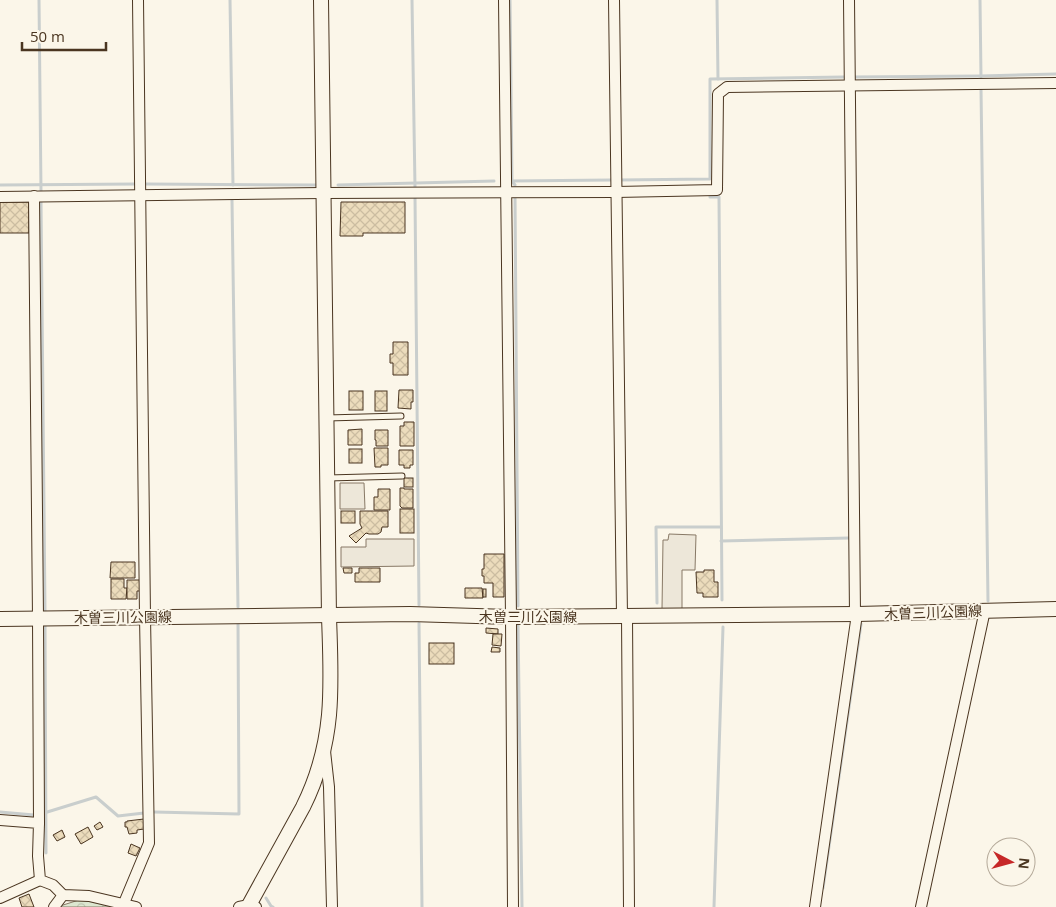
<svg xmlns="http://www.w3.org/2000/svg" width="1056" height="907" font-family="'Open Sans','Noto Sans JP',sans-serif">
<defs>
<pattern id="park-crowns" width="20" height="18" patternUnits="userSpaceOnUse" patternTransform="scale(1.25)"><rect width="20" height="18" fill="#dce7d0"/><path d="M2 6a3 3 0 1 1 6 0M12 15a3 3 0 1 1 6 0" fill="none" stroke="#bec7b2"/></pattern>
<pattern id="building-cross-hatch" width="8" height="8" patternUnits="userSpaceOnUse" patternTransform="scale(1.25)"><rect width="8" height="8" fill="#ecdcbc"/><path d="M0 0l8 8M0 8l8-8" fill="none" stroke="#ccbda1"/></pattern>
</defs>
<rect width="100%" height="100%" fill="#fbf6e9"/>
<!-- park -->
<polygon fill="url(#park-crowns)" stroke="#887966" points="82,899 119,907 59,907 60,906"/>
<!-- parking -->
<g fill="#ede7d9" stroke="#887966">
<polygon points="340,483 364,483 365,509 340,509"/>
<polygon points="669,534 696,535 695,570 682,570 682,609 662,609 663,540 668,540"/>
<polygon points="366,539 414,539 414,566 341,567 341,547 366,547"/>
</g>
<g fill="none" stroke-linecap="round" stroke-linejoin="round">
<!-- stream -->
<g stroke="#c9cecd" stroke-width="3">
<polyline points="39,0 41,191"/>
<polyline points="230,0 233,185"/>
<polyline points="412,0 415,187"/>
<polyline points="510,0 512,181 515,185"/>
<polyline points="717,0 718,79"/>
<polyline points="980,0 981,77"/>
<polyline points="854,77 981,76 1056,74"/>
<polyline points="981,89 988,601"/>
<polyline points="619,180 710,179 710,79 844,77"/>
<polyline points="511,181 611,180"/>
<polyline points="146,184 317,185"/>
<polyline points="0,185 136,184"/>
<polyline points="338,185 494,181"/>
<polyline points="710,194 710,197 719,197 722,600"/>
<polyline points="515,195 518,606"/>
<polyline points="415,197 419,605"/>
<polyline points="232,200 238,607"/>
<polyline points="41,202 45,611"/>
<polyline points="721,541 849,538"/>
<polyline points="657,603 656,527 721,527"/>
<polyline points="45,623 46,853"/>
<polyline points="419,623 422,907"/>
<polyline points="518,624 522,907"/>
<polyline points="0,812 34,815"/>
<polyline points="154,812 239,814 238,622"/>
<polyline points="44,813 96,797 118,816 144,813"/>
<polyline points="823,888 861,624"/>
<polyline points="266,898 271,906 273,907"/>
<polyline points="714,907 723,627"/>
</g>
</g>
<!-- building -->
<g fill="url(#building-cross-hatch)" stroke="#4a3520">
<rect x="0" y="202" width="29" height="31"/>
<polygon points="341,202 405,202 405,233 363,233 363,236 340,236"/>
<polygon points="393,342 408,342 408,375 393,375 393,363 390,363 390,354 393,354"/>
<polygon points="399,390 413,390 413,402 411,402 411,409 398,408"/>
<rect x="349" y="391" width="14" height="19"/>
<rect x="375" y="391" width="12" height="20"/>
<polygon points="404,422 414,422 414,446 400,446 400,426 404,426"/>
<polygon points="362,429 362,445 348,445 348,430"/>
<polygon points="375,430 388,430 388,446 376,446 376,440 375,440"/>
<polygon points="374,448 388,448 388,465 381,465 381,467 375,467"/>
<rect x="349" y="449" width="13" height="14"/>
<polygon points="399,450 413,450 413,465 410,465 410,468 404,468 404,465 399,465"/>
<rect x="404" y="478" width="9" height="9"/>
<polygon points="400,488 404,488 404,489 413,489 413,508 402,508 400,506"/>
<polygon points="378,489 390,489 390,510 374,510 374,497 378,497"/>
<rect x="400" y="509" width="14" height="24"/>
<rect x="341" y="511" width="14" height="12"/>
<polygon points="360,511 388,511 388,527 382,527 381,532 378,534 369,534 366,533 356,543 349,536 362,528 360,524"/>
<polygon points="484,554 504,554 504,597 493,597 493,583 484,583 484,576 482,576 482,569 484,569"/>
<polygon points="111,562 135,562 135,578 110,578"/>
<polygon points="343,568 352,568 352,573 344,573"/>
<polygon points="359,568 380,568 380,582 355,582 355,573 359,573"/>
<polygon points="704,570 714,570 714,582 718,582 718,597 703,597 703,593 697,593 696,572 704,572"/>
<polygon points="111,579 124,579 124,588 127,588 126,599 111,599"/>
<polygon points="127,580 141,580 141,591 137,591 137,599 127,599"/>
<polygon points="465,588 482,588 483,598 465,598"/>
<rect x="483" y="589" width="3" height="8"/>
<polygon points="486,628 498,629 498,634 486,633"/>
<polygon points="493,634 502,634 501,646 492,645"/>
<rect x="429" y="643" width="25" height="21"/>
<polygon points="492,647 500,648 500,652 491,652"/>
<polygon points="144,819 144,829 137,830 137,833 129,834 127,827 125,827 125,822 127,822 127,821"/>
<polygon points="100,822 103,827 97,830 94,826"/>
<polygon points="88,827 93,837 81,844 75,834"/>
<polygon points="62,830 65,837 57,841 53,835"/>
<polygon points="131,844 140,848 136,856 128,853"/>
<polygon points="29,894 34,907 22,907 19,898"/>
</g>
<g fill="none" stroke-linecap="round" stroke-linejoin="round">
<defs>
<g id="lane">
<polyline points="327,418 401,416"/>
<polyline points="328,478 402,476"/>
</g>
<g id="street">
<polyline points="504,0 511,617 513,907"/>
<polyline points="614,0 622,616"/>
<polyline points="849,0 855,614"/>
<polyline points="34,196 38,618 39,823"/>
<polyline points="0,197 323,193 616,192 717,190 718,94 727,87 1056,83"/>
<polyline points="627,616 629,907"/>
<polyline points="325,751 329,787 332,907"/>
<polyline points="0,820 39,823 38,856 40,880 53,885 63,895 89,896 136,907"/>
<polyline points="0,898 40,880"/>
<polyline points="124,903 149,843 145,617 138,0"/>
<polyline points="54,907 63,895"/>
<polyline points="239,907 249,905 256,907"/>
<polyline points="815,907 857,614"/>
<polyline points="921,907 985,610"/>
</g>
<g id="secondary">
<polyline points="0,619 410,614 511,617 857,614 1056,609"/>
<path d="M248 907 303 807C317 779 326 747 329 715 332 682 330 649 329 616L321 0"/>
</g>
</defs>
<!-- lane casing -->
<use href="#lane" stroke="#4a3520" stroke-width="7"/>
<!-- street casing -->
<use href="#street" stroke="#4a3520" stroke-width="12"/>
<!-- secondary casing -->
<use href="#secondary" stroke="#4a3520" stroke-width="16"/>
<!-- lane -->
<use href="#lane" stroke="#fbf6e9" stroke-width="5"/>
<!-- street -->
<use href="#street" stroke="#fbf6e9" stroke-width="10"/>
<!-- secondary -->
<use href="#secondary" stroke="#fbf6e9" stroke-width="14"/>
</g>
<g text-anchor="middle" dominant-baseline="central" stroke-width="4" stroke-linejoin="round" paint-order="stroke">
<!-- street labels -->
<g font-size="14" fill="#4a3520" stroke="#fbf6e9">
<text transform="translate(933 612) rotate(-2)">木曽三川公園線</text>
<text x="528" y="616">木曽三川公園線</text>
<text transform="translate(123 617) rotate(-1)">木曽三川公園線</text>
</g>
</g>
<!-- north arrow -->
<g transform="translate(1011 862) rotate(96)"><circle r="24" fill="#fbf6e9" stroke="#b4a999"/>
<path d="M0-4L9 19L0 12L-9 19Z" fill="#c62828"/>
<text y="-8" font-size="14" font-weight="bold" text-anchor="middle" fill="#4a3520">N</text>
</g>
<!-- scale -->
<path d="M22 42v8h84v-8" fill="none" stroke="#4a3520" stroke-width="2.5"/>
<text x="30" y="42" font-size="15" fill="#4a3520" stroke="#fbf6e9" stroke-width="4" paint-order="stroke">50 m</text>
</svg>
